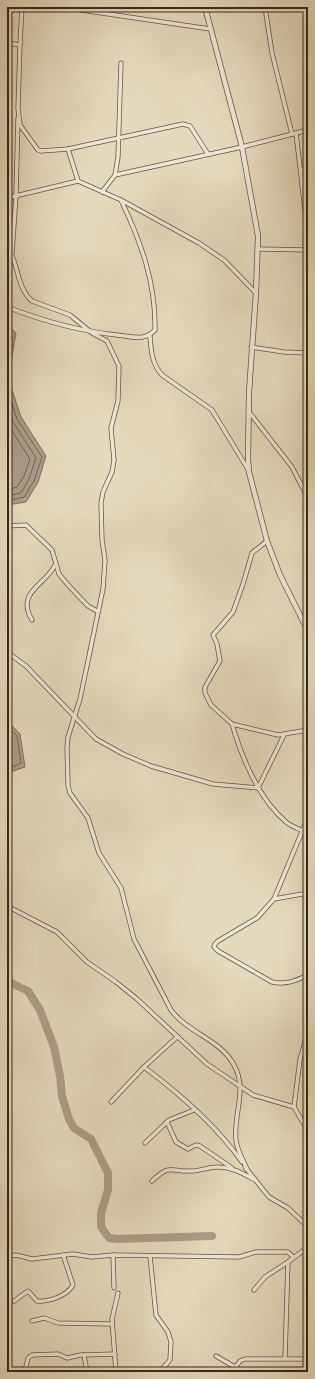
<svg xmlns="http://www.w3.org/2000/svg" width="315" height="1379" font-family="'Libre Caslon Text',serif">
<rect width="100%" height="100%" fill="#e4dabd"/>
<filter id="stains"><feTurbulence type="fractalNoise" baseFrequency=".005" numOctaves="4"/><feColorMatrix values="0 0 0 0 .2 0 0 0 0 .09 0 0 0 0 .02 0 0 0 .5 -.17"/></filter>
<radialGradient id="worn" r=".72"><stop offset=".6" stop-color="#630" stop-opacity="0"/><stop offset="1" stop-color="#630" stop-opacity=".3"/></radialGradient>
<!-- water -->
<g fill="#aa9d87" stroke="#7c6d5d">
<polygon points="7,325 16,333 8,378 21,417 46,456 38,482 26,502 7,505"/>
<polygon points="7,721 20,734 25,767 7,773"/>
</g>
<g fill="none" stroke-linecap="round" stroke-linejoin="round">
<!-- shore -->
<g stroke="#716252" stroke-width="1">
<polyline points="7,388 17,419 42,457 34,481 24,497 7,501"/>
<polyline points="7,404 13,422 36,458 29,479 21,493 7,496"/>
<polyline points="7,423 30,459 24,476 17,487 7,490"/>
<polyline points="7,726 17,736 21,763 7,769"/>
</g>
<!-- river -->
<polyline stroke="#aa9d87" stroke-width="8" points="7,981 28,991 40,1010 54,1047 60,1076 62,1096 69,1119 74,1128 91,1139 108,1173 108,1190 101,1213 101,1227 109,1238 117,1239 212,1236"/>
<defs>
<g id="minor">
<polyline points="61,7 210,29"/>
<polyline points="265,7 272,53 292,134"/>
<polyline points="7,10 57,7"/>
<polyline points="7,43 20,45 18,108 20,125 38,150 41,151 68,149 78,181 121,200 199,243 224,260 256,293"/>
<polyline points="20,45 22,7"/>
<polyline points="296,133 306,219 305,250"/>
<polyline points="68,149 183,124 190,126 208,154"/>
<polyline points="302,170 308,169"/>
<polyline points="115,175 242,147 308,130"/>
<polyline points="102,192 115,175 118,157 121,63"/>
<polyline points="7,198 78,181"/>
<path d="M7 246C19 263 16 287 32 301L70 315 92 333 107 341 119 366 118 401 111 428 114 460 112 472 103 492 101 503 102 540 105 560 103 589 80 699 68 737 67 748 68 785 70 793 88 818 99 853 121 888 134 939 171 1010C188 1033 221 1040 234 1065 248 1090 233 1114 236 1140 237 1150 243 1160 247 1169"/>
<polyline points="258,249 308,250"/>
<polyline points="12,253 16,196 18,118"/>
<path d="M7 307C43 321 78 331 117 335 131 336 144 342 155 330 156 283 141 242 121 200"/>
<path d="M150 336C151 351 152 364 162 375L212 410 249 471"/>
<polyline points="251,347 284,352 308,353"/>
<polyline points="249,412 292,467 308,498"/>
<polyline points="7,526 26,525 52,550 59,574 68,585 88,606 97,611"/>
<polyline points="267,541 252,553 243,584 233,612 213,635 217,644 220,661 205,687 205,693 211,705 232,724 278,735 308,730"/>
<path d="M32 620C15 592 46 585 55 565"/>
<polyline points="7,652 26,666 96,739 123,754 151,766 213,784 258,788"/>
<path d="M232 724C242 758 258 798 286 822 291 826 297 828 303 831"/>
<polyline points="258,788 284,735"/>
<path d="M308 817 274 899 257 918 218 941 215 944 214 947 218 951 272 982C286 985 295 981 308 975"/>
<polyline points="274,899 308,893"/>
<polyline points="7,906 57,932 87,962 116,982 137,999 207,1064 253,1095 294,1107 308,1131"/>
<path d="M144 1067C180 1094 216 1125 242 1162"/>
<polyline points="111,1102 144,1067 177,1037"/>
<polyline points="294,1107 300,1059 308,1032"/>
<polyline points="167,1122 176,1142 188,1149 196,1145 200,1146 232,1168"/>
<polyline points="145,1143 169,1120 194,1110"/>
<polyline points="245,1167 269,1197 288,1208 308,1227"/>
<path d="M152 1181C171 1163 170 1172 192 1171 200 1171 208 1167 217 1167 232 1167 242 1173 255 1180"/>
<polyline points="150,1256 156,1315 168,1332 171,1342 170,1360 163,1368 163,1372"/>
<polyline points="7,1257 16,1255 32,1259 73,1254 92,1257 113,1255"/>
<polyline points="114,1288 113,1255 239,1257 256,1252 288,1252 293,1257"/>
<polyline points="254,1290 265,1277 288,1262"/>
<path d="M14 1301 28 1291 37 1301C49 1302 67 1296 73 1285L63 1255"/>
<polyline points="32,1321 44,1318 58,1323 112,1324"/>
<polyline points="84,1355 87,1372"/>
<polyline points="216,1356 235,1367"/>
<polyline points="285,1358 288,1262 308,1247"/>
<polyline points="18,1372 26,1367 28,1358 32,1355 58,1354 67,1358 81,1355 115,1354"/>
<polyline points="116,1372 112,1319 118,1293"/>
<polyline points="232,1372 240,1361 245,1359 308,1359"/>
</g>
<polyline id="tertiary" points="205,7 242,147 258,236 256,293 249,392 248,459 249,472 267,541 280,575 308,631"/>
</defs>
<!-- minor casing -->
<use href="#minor" stroke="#635345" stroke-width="5"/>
<!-- tertiary casing -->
<use href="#tertiary" stroke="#635345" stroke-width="6"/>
<!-- minor -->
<use href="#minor" stroke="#ede7d4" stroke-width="3.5"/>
<!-- tertiary -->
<use href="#tertiary" stroke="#ede7d4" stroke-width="4.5"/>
</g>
<!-- margin -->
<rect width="315" height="1379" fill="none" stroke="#e4dabd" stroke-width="24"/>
<rect x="8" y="8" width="299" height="1363" fill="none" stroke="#38261d" stroke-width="2"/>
<rect x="12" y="12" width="291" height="1355" fill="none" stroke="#38261d"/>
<rect width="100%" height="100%" filter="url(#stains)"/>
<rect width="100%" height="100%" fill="url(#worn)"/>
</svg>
